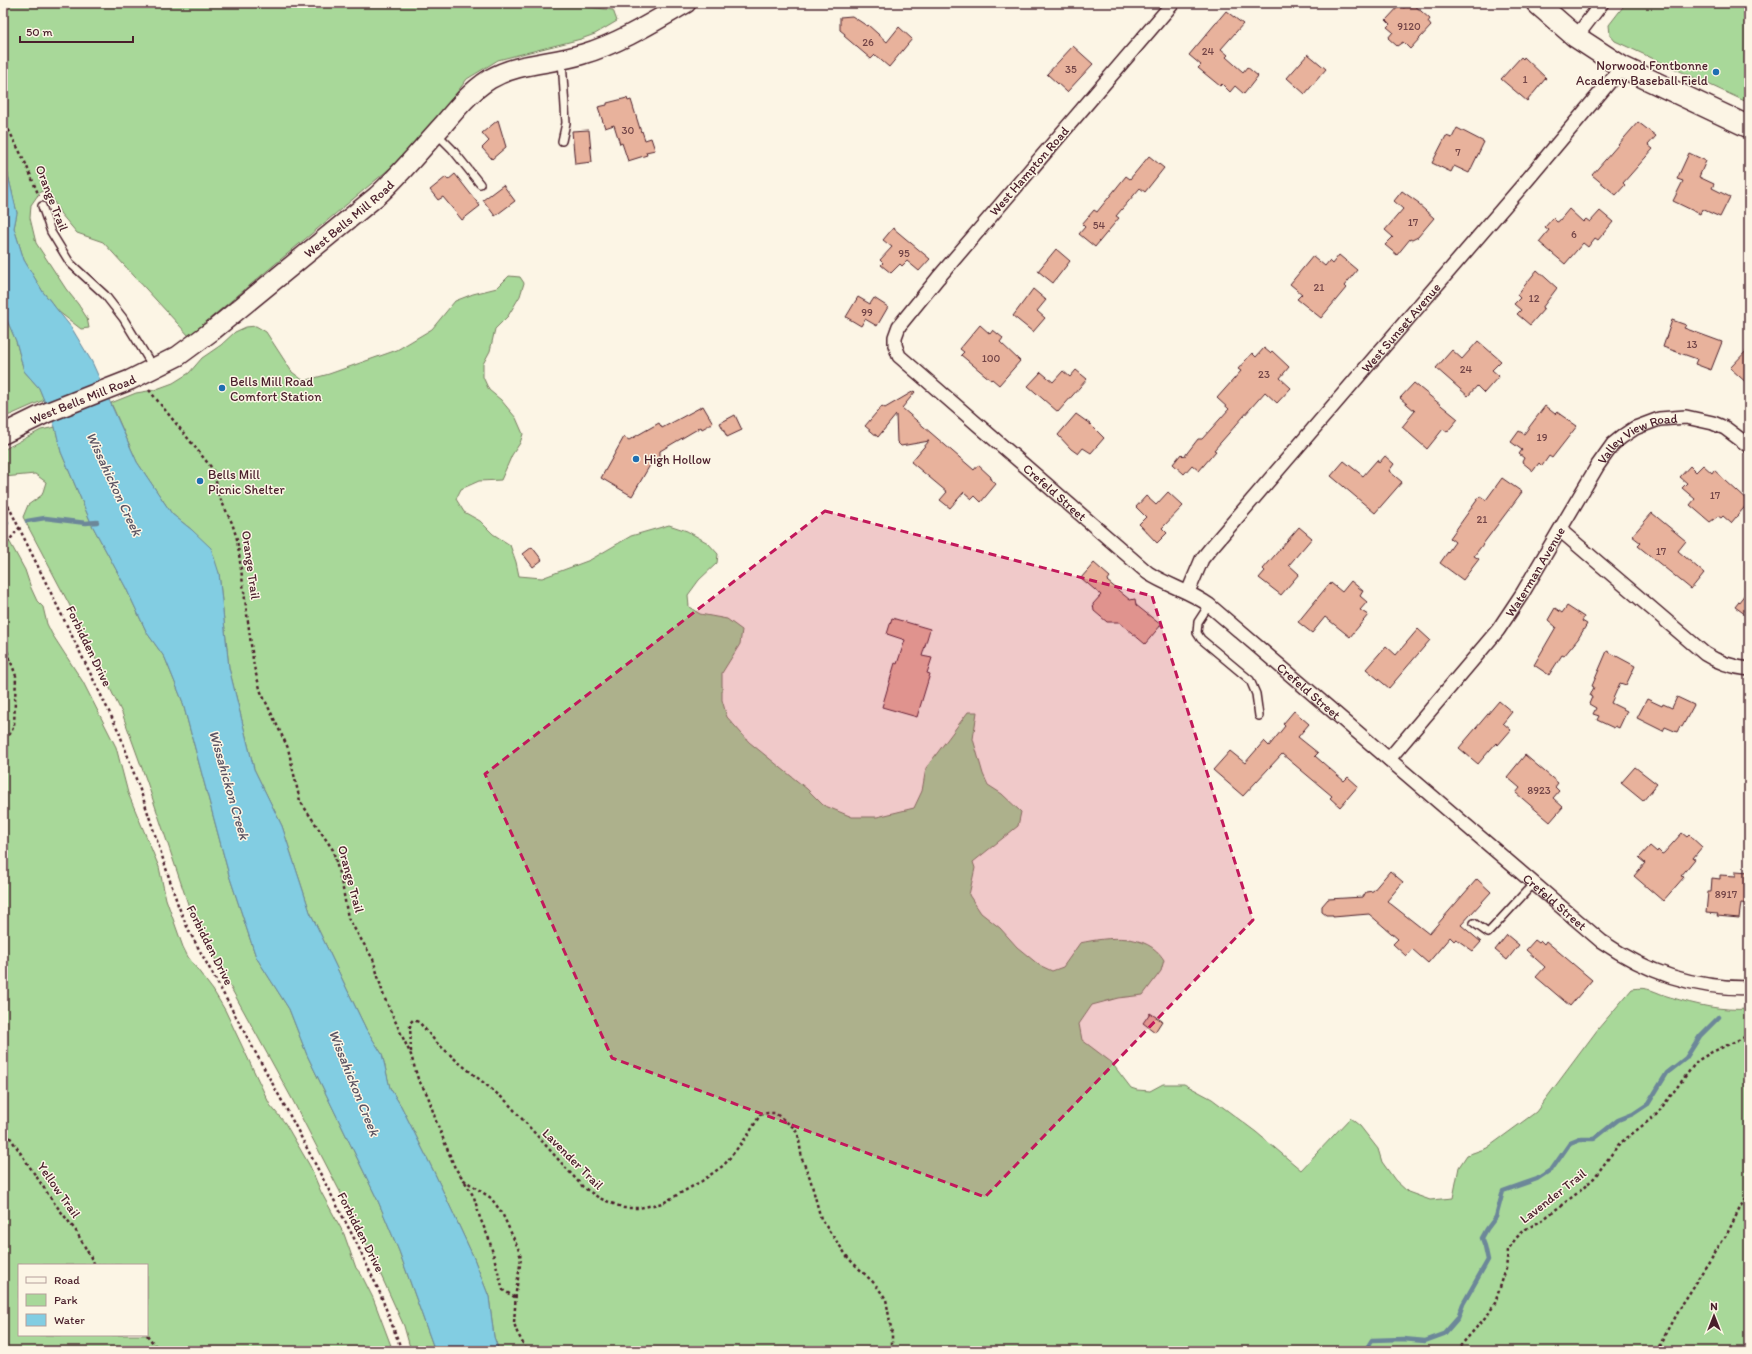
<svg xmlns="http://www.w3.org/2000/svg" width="1752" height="1354" font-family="Itim,sans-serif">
<rect width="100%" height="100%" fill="#fcf5e5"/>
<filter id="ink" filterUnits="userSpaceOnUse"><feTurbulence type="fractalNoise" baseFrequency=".025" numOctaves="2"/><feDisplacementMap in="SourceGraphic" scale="8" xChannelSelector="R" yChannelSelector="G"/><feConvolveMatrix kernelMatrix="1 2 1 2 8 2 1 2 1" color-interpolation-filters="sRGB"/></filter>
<g filter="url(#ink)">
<!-- green -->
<g fill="#a8d899" stroke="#797c62" fill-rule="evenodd">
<polygon points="3,3 578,3 589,7 613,10 617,21 595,34 581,39 498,60 467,79 431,127 395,164 189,336 103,242 77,233 60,213 48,190 40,192 31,205 30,218 36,243 66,289 78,304 87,318 89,328 81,329 59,312 43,292 24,260 14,228 17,213 3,154"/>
<polygon points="1626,3 1749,3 1749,103 1615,41 1610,35 1609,25"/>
<path d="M509 276 520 277 524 283 520 296 508 316 495 329 490 351 483 364V377L489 390 501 400 516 418 523 434 520 443 512 455 501 480 479 481 461 489 456 499 464 512 480 521 493 534 510 545 516 562 519 576 542 578 590 560 631 536 669 525 687 531 708 543 718 554 717 563 699 580 688 595 689 607 700 614 727 619 742 630 740 644 722 673V700L727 717 749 742 807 789 823 805 852 817H877L914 808 922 791 926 768 968 712H977L973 739 983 774 988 785 1002 794 1021 812 1018 826 973 862 975 868 969 895 981 913 1000 928 1017 947 1039 965 1052 971 1063 967 1080 943C1108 937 1147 932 1164 960L1161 971 1143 995 1118 998 1092 1005 1079 1024 1082 1040 1111 1062 1131 1088 1137 1090 1150 1091 1163 1084H1184L1212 1099 1256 1132 1301 1170 1350 1118 1360 1126 1378 1149 1382 1162 1395 1180 1408 1192 1430 1200 1453 1198 1459 1167 1467 1155 1487 1148 1536 1112 1598 1029 1632 989C1649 986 1655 993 1670 997 1696 1005 1722 1011 1749 1009V1351H499L494 1337 489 1297 473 1256 435 1174 401 1106 390 1088 382 1054 366 1029 310 912 282 826 254 769 229 668 219 573 192 530 172 514 137 462 111 403 136 393 154 390 173 383 189 373 202 358 221 345 235 332 246 327 256 326 266 332 292 372 304 381 329 374 397 350 432 329 455 301 473 294 497 288Z"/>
<polygon points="3,311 16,341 24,371 39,388 44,400 10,415 3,416"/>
<polygon points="55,427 61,452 92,525 126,588 147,633 165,658 182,700 229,875 256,957 289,1009 307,1055 378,1201 399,1251 435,1351 411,1351 404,1326 365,1240 291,1097 199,930 191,913 147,782 122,713 69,604 23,517 28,505 42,495 46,482 35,474 4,477 3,475 3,450 41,430"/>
<path d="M3 521 7 537 25 570 31 588 37 601 43 607 47 624 52 634 83 682 116 747 128 793 159 867 166 899 183 947 188 957 213 990 225 1010 270 1105 285 1123 310 1166 321 1192 344 1234 356 1268 361 1274 373 1298 393 1351H3ZM19 1265H147V1335H19Z"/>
</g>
<!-- water -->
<polygon fill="#82cde2" stroke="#6c8799" points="3,154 17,213 14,228 24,260 43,292 71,327 92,362 137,462 172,514 192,530 211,548 219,573 229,668 254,769 282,826 310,912 366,1029 382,1054 390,1088 401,1106 435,1174 473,1256 489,1297 494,1337 499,1351 435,1351 399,1251 378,1201 307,1055 289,1009 256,957 229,875 182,700 165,658 147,633 126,588 92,525 61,452 55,427 39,388 24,371 16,341 3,311"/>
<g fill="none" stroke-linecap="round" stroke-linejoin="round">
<!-- stream -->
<g stroke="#6c8799" stroke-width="4.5">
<polyline points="27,521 45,518 86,523 97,522"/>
<polyline points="3,524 7,523"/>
<polyline points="1365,1351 1372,1340 1403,1339 1425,1341 1444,1334 1458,1318 1463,1304 1488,1260 1485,1246 1482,1238 1487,1229 1496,1217 1503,1191 1537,1179 1552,1169 1570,1143 1580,1139 1594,1139 1618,1120 1633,1114 1648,1104 1667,1073 1686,1058 1700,1036 1719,1017"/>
</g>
</g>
<!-- building -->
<g fill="#e8b29c" stroke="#4a1f2b">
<polygon points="1413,4 1430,19 1428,22 1431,26 1410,49 1403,42 1397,46 1388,38 1393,32 1387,27 1390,24 1386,20 1400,5 1404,8 1407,5 1410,7"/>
<polygon points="1226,11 1243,24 1221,49 1228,55 1226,57 1243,72 1247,67 1258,76 1244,94 1235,86 1230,92 1222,84 1220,86 1198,68 1201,65 1189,55"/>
<polygon points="852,16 867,26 868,25 887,42 899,27 912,39 889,67 875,55 871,59 844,36 845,34 840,30 840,17"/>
<polygon points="1073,46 1093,64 1067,92 1047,74"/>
<polygon points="1308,54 1326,69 1305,94 1287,78"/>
<polygon points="1521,57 1523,59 1524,57 1546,78 1527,101 1501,79"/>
<polygon points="627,98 628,101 631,100 641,132 642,131 645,140 651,138 655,150 646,152 647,155 628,161 622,143 620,144 614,125 605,128 598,107 607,105 607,103"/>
<polygon points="498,120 506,147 492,159 482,148 489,141 482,133"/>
<polygon points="1638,122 1656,136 1648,145 1653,149 1623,183 1625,185 1616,195 1592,175"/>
<polygon points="1457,128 1484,142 1469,173 1454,166 1451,172 1432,163 1446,136 1452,138"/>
<polygon points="589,130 592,162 575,164 572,131"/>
<polygon points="1689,153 1706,161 1699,177 1714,184 1712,188 1730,197 1720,217 1702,209 1700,214 1673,201 1683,181 1677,179"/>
<polygon points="1149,156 1164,168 1145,192 1140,188 1116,216 1119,218 1095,247 1079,234 1085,227 1082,224 1094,210 1097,212 1126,176 1130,179"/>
<polygon points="455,174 480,206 462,220 443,197 438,200 430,190 446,177 448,180"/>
<polygon points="503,185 515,201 495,216 483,200"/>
<polygon points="1402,191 1419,203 1418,204 1434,218 1418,237 1412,240 1410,239 1397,255 1385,245 1393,237 1385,230 1403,209 1394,201"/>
<polygon points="1569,209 1583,222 1586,219 1590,222 1600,211 1613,222 1598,240 1595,238 1588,247 1583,243 1565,264 1539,242 1549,230 1545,227 1553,218 1557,222 1559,221"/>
<polygon points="893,228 930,259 919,271 907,261 902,266 900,264 891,273 881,265 883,263 880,260 892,247 883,240"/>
<polygon points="1056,249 1070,261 1053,283 1038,271"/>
<polygon points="1339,255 1357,270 1344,286 1346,288 1321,318 1297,299 1302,294 1290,284 1313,256 1325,266 1329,261 1332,264"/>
<polygon points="1537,270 1557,288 1542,308 1544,309 1530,325 1517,314 1521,310 1514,304 1520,298 1517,295"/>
<polygon points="1033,289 1046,300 1037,311 1045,318 1033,332 1013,316"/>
<polygon points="858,297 870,304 874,298 888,307 877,326 865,319 861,326 846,317"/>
<polygon points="1672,320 1686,325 1684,328 1722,342 1711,370 1695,364 1697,359 1663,347"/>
<polygon points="980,325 990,334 993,330 1003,338 1000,342 1020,361 999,385 992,379 991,380 961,355 964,352 960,349"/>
<polygon points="1478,341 1501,361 1492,370 1499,376 1484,393 1477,386 1468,396 1436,368 1452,350 1462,359"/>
<polygon points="1264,348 1270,353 1272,351 1289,367 1280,378 1291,388 1277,403 1265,392 1214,450 1216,451 1199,471 1192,465 1184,474 1173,464 1181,454 1184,457 1198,439 1202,439 1229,409 1217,398 1241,371 1238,369 1252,353 1256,357"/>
<polygon points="1749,348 1749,385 1730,368"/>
<polygon points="1076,370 1087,379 1058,412 1028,386 1041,372 1053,382 1063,371 1070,377"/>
<polygon points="1414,383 1458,419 1447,432 1443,429 1427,449 1402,427 1415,411 1400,398"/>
<polygon points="914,391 915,392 902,408 974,470 978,465 991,477 990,479 996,484 981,502 975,496 972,499 964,492 950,508 940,500 947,492 911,462 929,441 901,446 897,442 896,415 878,437 865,426 882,406 885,408"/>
<polygon points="703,406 713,423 702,429 701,427 660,451 660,460 653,460 632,496 601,478 624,437 629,440 659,423 662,428"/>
<polygon points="1545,406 1555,414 1557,412 1561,415 1577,426 1552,458 1549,456 1542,466 1539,463 1533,471 1522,462 1524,458 1519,454 1522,450 1511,442 1519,431 1524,434"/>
<polygon points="1076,414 1090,424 1104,438 1091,453 1083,448 1078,454 1071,449 1058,435"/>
<polygon points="735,415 742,430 727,437 720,423"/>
<polygon points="1385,456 1394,464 1389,471 1402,482 1375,513 1331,476 1344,461 1363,476 1377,460 1379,463"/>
<polygon points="1703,465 1712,473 1714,470 1749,502 1731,523 1723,516 1721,518 1718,516 1710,522 1690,505 1695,499 1682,488 1687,483 1680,477 1690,466 1696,472"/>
<polygon points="1502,478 1522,492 1474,556 1479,559 1463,580 1440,563 1455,542 1450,538 1480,496 1486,500"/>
<polygon points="1168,492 1183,506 1162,528 1167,533 1157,543 1139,524 1146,517 1136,507 1146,496 1156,505"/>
<polygon points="1652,513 1686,541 1678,551 1704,573 1691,589 1638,546 1641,543 1632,536"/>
<polygon points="1299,527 1312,538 1289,565 1299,574 1281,595 1259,578 1265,571 1263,569"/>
<polygon points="532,547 542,560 533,567 523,554"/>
<polygon points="1094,563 1110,577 1107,581 1130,600 1135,599 1136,605 1161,625 1145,644 1119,622 1107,622 1094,611 1093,604 1101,595 1081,578"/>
<polygon points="1351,581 1363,591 1360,596 1367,602 1360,610 1368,615 1350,637 1325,617 1312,633 1298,622 1329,584 1330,585 1331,583 1342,592"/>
<polygon points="1749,589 1749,617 1735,607"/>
<polygon points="1567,606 1584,617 1582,621 1587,624 1578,639 1564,656 1562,655 1549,675 1534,665 1556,627 1548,620 1555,608 1562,613"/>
<polygon points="892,618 930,629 922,656 932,658 927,673 930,674 917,717 882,707 895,663 897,664 905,640 887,634"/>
<polygon points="1418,629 1430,640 1389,688 1366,669 1386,646 1396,655"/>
<polygon points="1607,651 1635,666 1626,685 1620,683 1611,703 1627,711 1619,728 1615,726 1614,728 1597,720 1599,716 1593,714 1596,708 1589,704 1592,697 1590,696 1594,687 1592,686"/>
<polygon points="1677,697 1694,705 1682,727 1680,726 1677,732 1665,727 1663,731 1637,718 1647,699 1662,706 1663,704 1672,708"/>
<polygon points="1499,701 1512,712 1503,723 1511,730 1498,745 1496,743 1478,764 1459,748"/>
<polygon points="1294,711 1309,724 1298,737 1318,753 1315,756 1344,781 1348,777 1358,786 1340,807 1330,798 1332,796 1282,754 1243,796 1213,770 1230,751 1245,763 1264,741 1269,746 1285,726 1283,724"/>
<polygon points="1525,755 1558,783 1555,787 1559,791 1553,798 1563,807 1550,822 1516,793 1520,788 1507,777"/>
<polygon points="1635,767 1657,784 1643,801 1621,783"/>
<polygon points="1682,833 1687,837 1689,835 1702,847 1693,858 1695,859 1681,876 1684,877 1663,901 1634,876 1645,863 1639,858 1650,846 1657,852 1658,850 1662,854 1664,853"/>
<polygon points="1390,871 1403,882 1387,901 1429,934 1477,879 1491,892 1461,925 1481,942 1473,951 1456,939 1454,941 1450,937 1428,963 1412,949 1406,956 1393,944 1398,939 1369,914 1333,917 1333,915 1326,915 1322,912 1322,906 1328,899 1363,897 1366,892 1373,891"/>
<polygon points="1736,871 1749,872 1749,904 1741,903 1739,918 1717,916 1718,914 1706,913 1708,892 1711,892 1712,878 1720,879 1720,875 1736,876"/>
<polygon points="1507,935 1519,945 1507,960 1495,950"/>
<polygon points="1535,940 1539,943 1541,941 1544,944 1546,941 1592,980 1570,1006 1536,977 1545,967 1526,950"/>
<polygon points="1150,1013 1162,1021 1155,1032 1143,1023"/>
</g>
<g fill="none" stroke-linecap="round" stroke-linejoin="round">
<defs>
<g id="lane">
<polyline points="562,60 566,123 562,141"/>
<polyline points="436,133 452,149 480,184"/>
<polyline points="42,206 51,232 70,263 105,295 123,318 153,367"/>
<polyline points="1209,605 1198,622 1197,633 1201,639 1250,680 1256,694 1259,716"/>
<polyline points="1474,923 1488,933 1534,883"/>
</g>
<g id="street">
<path id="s1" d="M1173 3 938 278 899 326 895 337V345L899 356 1148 573C1168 586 1190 591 1209 605L1601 941C1648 973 1692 988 1749 988"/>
<polyline points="1576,37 1602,3"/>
<path d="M1560 530 1705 654C1719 663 1732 667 1749 669"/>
<path id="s2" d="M1188 592 1202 559 1210 549 1528 179 1622 67"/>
<path id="s3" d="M1389 759 1498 630 1522 594 1598 465 1613 444 1623 436 1635 428 1659 419 1686 417 1713 423 1725 428 1749 446"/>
</g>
<g id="secondary">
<path id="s4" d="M3 434 46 413 130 380 178 356 212 331 377 196C401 174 421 149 443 125 457 108 471 91 490 79 519 62 553 64 583 54 620 43 653 22 686 3"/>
</g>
<polyline id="primary" points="1537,3 1576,37 1622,67 1749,127"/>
</defs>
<!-- lane casing -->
<use href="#lane" stroke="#4a1f2b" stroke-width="10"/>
<!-- street casing -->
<use href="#street" stroke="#4a1f2b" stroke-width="16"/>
<!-- secondary casing -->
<use href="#secondary" stroke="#4a1f2b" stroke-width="22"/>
<!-- primary casing -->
<use href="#primary" stroke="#4a1f2b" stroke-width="24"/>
<!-- path -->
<g stroke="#4a1f2b" stroke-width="2.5" stroke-dasharray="3 3" stroke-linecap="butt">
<polyline points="3,119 25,162 39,196"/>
<polyline points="149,390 211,467 215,475 218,494 232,523 237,539 254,667 261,692 288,748 300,801 333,850 343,889 348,918 373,959 384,997 411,1055 418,1079 428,1096 436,1121 455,1168 464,1180 491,1198 502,1213 518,1248 521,1258 516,1292 514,1323 517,1332 527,1351"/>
<polyline points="3,495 119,732 144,801 178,905 188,929 288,1112 356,1242 380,1293 402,1351"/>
<polyline points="3,548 20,527"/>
<polyline points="3,640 16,676 14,726 10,734 3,738"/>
<polyline points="411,1052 410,1023 413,1020 419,1022 436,1042 457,1061 506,1101 583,1187 599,1198 624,1208 639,1208 663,1203 702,1181 724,1165 748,1135 760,1115 767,1113 775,1113 793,1127 798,1134 802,1159 810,1178 821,1219 849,1259 875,1284 886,1299 892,1334 892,1351"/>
<polyline points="3,1127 52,1200 76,1231 95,1265"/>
<polyline points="465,1182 474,1197 480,1218 489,1239 503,1290 516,1298"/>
<polyline points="147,1335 159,1351"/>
<polyline points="1456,1351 1489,1313 1495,1303 1506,1269 1508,1250 1516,1238 1526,1229 1541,1221 1580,1191 1594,1178 1619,1144 1656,1115 1697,1061 1712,1052 1749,1035"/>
<polyline points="1656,1351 1682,1303 1727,1234 1749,1190"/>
</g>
<!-- lane -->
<use href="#lane" stroke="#fcf5e5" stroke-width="7"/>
<!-- street -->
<use href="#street" stroke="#fcf5e5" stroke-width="13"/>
<!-- secondary -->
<use href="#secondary" stroke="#fcf5e5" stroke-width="19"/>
<!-- primary -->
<use href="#primary" stroke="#fcf5e5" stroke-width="21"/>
</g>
</g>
<!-- marked area -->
<path fill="#c2185b" fill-opacity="0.2" stroke="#c2185b" stroke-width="3" stroke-dasharray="8 5" stroke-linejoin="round" d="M825 511 1152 596 1253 920 985 1197 612 1058 485 774Z"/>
<!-- markers -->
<g fill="#1f6fb2" stroke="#fcf5e5" stroke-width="1.5">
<circle cx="1716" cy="72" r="4"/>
<circle cx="222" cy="388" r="4"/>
<circle cx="636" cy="459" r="4"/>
<circle cx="200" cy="481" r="4"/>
</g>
<g text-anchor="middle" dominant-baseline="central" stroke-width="3" stroke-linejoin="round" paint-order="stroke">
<!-- number labels -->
<g font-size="11" fill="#724447">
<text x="1409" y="26">9120</text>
<text x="868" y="42">26</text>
<text x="1208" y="51">24</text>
<text x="1071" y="69">35</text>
<text x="1525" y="79">1</text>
<text x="628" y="130">30</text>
<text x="1458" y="152">7</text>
<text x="1413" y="222">17</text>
<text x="1099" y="225">54</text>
<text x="1574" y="234">6</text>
<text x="904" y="253">95</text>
<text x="1319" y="287">21</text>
<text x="1534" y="298">12</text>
<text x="867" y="312">99</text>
<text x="1692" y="344">13</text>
<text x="991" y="358">100</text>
<text x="1466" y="369">24</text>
<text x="1264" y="374">23</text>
<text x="1542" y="437">19</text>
<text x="1715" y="495">17</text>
<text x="1482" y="519">21</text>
<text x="1661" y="551">17</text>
<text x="1539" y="790">8923</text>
<text x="1726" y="894">8917</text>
</g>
<!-- poi labels -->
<g font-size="13" fill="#4a1f2b" stroke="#fcf5e5" text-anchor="start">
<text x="1708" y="65" text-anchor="end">Norwood Fontbonne<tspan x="1708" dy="15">Academy Baseball Field</tspan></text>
<text x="230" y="381">Bells Mill Road<tspan x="230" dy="15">Comfort Station</tspan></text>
<text x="644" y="459">High Hollow</text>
<text x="208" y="474">Bells Mill<tspan x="208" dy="15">Picnic Shelter</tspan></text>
</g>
<!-- street labels -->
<g font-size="13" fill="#4a1f2b" stroke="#fcf5e5">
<text transform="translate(1029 171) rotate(-49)">West Hampton Road</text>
<text transform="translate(52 198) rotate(69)">Orange Trail</text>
<text stroke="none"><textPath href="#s4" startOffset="411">West Bells Mill Road</textPath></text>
<text stroke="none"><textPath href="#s2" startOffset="341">West Sunset Avenue</textPath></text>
<text stroke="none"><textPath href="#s4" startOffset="87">West Bells Mill Road</textPath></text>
<text stroke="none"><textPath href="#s3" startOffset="412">Valley View Road</textPath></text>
<text stroke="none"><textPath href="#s1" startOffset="662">Crefeld Street</textPath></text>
<text transform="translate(251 565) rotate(82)">Orange Trail</text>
<text stroke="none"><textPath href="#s3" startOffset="238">Waterman Avenue</textPath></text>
<text transform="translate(89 646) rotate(64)">Forbidden Drive</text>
<text stroke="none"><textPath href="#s1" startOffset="986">Crefeld Street</textPath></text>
<text transform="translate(351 879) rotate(75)">Orange Trail</text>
<text stroke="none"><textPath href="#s1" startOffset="1310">Crefeld Street</textPath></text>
<text transform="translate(210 945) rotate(63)">Forbidden Drive</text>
<text transform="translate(573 1159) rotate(45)">Lavender Trail</text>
<text transform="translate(59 1190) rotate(55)">Yellow Trail</text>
<text transform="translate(1553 1196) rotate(-38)">Lavender Trail</text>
<text transform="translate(361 1232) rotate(63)">Forbidden Drive</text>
</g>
<!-- water labels -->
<g font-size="14" font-style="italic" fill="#5b5362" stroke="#fcf5e5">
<text transform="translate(114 484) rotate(65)">Wissahickon Creek</text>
<text transform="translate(229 785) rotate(74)">Wissahickon Creek</text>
<text transform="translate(354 1083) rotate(68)">Wissahickon Creek</text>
</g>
</g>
<!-- margin -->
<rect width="1752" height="1354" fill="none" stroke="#fcf5e5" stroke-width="16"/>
<rect x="8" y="8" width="1736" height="1338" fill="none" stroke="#4a1f2b" stroke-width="1.5" filter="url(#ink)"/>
<!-- legend -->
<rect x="18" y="1264" width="130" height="72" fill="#fcf5e5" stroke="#b59f9b"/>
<rect x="26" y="1277" width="20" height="6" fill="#fcf5e5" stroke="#b59f9b"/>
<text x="54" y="1284" font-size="12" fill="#4a1f2b">Road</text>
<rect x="26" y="1294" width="20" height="12" fill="#a8d899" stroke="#b59f9b"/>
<text x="54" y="1304" font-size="12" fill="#4a1f2b">Park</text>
<rect x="26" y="1314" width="20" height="12" fill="#82cde2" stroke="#b59f9b"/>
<text x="54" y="1324" font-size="12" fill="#4a1f2b">Water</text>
<!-- north arrow -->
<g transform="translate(1714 1316)" stroke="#fcf5e5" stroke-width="3" paint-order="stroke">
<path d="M0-3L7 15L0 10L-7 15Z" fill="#4a1f2b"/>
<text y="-6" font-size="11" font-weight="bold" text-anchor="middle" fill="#4a1f2b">N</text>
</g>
<!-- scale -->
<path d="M20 36v6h113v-6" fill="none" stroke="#4a1f2b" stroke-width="2"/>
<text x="26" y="36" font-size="12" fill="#4a1f2b" stroke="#fcf5e5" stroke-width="3" paint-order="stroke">50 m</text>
</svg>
